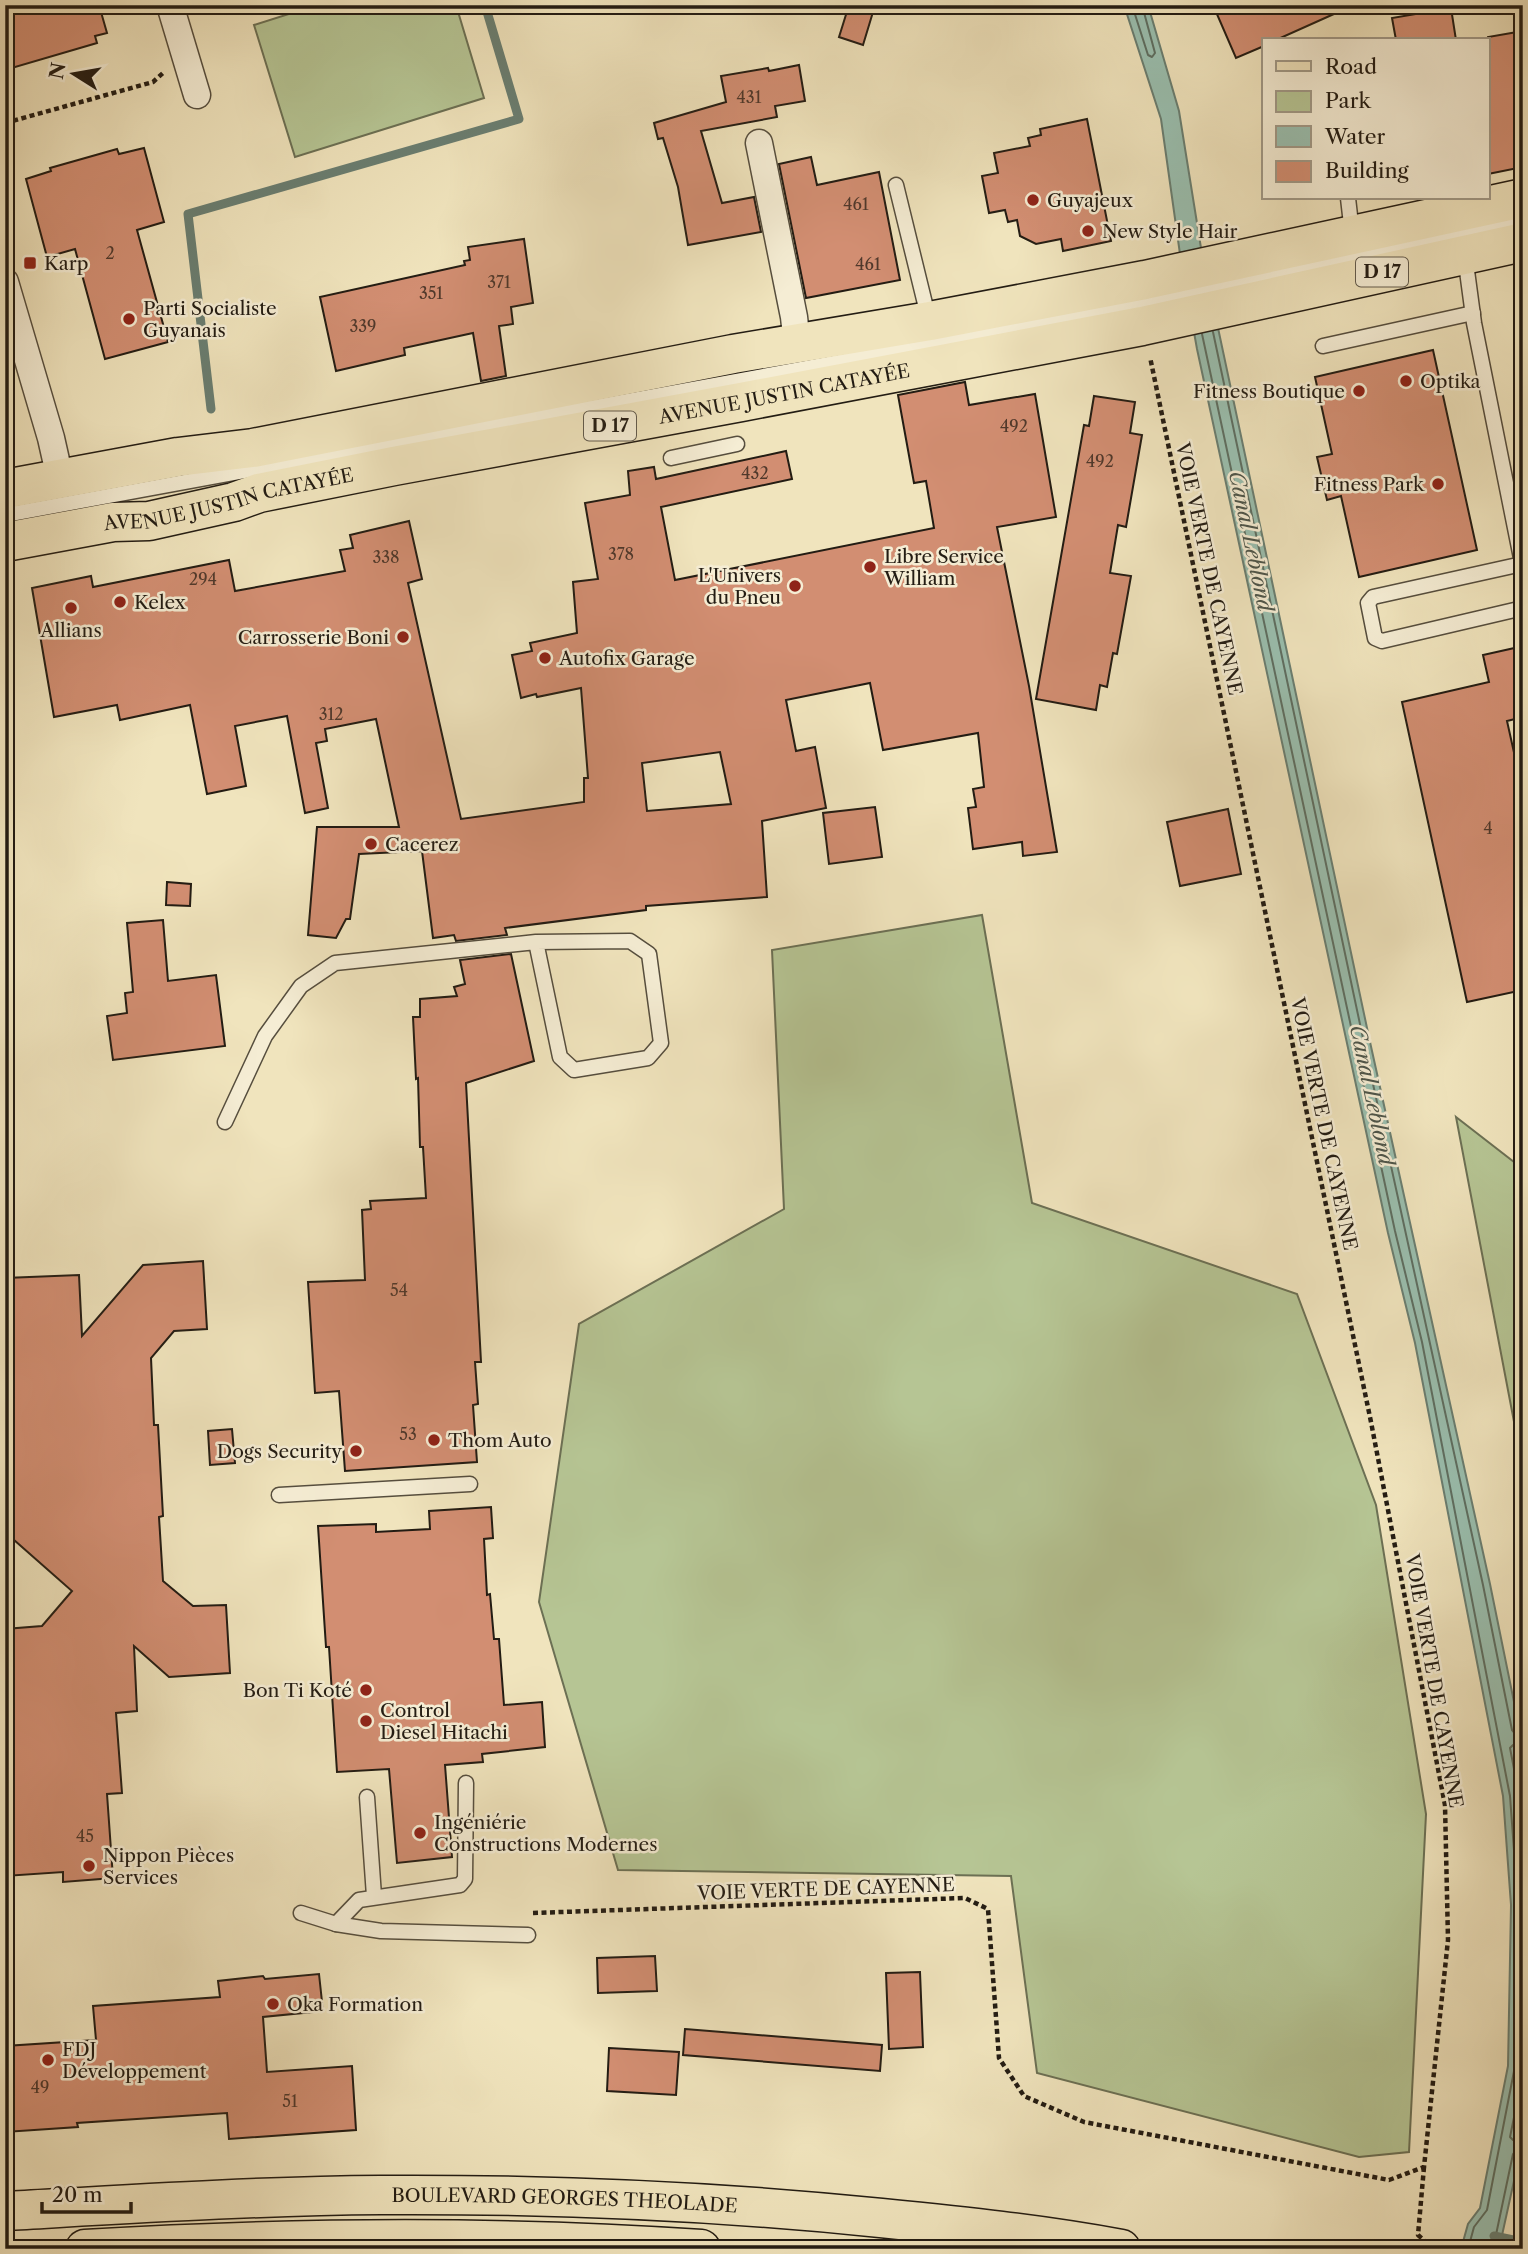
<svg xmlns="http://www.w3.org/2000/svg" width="1528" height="2254" font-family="'Libre Caslon Text',serif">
<rect width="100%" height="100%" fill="#f0e4bd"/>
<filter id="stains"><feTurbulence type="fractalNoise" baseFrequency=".00286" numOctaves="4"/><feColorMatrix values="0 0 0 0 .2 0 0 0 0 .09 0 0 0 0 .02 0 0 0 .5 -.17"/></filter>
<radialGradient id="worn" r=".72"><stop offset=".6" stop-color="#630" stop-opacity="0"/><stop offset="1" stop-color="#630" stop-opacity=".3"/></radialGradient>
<!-- green -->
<g fill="#b6c594" stroke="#6c7054" stroke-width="2">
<polygon points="317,5 456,5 484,98 295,157 254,25"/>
<polygon points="982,915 1032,1203 1297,1294 1376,1505 1426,1814 1409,2152 1359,2157 1037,2073 1011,1876 618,1870 539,1602 579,1324 784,1209 772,950"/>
<polygon points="1456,1117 1523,1169 1523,1469"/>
</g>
<!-- water -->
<polygon fill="#9abfaf" stroke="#6a7e71" stroke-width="2" points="1124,5 1148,5 1179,111 1201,248 1370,1042 1490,1584 1523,1746 1523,2140 1499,2249 1461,2249 1468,2224 1480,2208 1508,2066 1511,1905 1503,1796 1415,1343 1388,1233 1197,349 1180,254 1161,119"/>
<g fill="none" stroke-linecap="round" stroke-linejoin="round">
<!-- shore -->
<g stroke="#5e6e61" stroke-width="2">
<polyline points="1132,5 1148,55 1152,57 1155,53 1142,5"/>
<polyline points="1213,332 1364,1043 1483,1585 1512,1730 1517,1736 1523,1737"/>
<polyline points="1202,334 1395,1231 1422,1342 1510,1796 1518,1905 1515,2066 1487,2210 1474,2227 1468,2249"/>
<polyline points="1523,1746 1513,1745 1510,1748 1519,1795 1523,1853"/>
<polyline points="1523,2073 1510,2137 1513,2140 1523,2139"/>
<polyline points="1493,2249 1513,2154 1517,2149 1523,2148"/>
</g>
<!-- stream -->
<g stroke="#6a7e71" stroke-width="9">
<polyline points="211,409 188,214 519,119 485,5"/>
<polyline points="1494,2236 1523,2242"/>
</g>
</g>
<!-- building -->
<g fill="#d28e72" stroke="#231c13" stroke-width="2" fill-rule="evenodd">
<polygon points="5,5 99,5 107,33 95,36 97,43 5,70"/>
<polygon points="849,5 873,12 863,45 839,37"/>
<polygon points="1213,5 1354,5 1276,40 1264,40 1264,46 1236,58"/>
<polygon points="1451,8 1456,40 1396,40 1392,18"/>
<polygon points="1523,31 1523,167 1488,174 1488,37"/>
<polygon points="799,65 805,101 775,106 777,117 701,131 722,203 754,197 761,232 688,245 678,187 663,138 658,139 654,123 726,102 721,76 768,68 769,71"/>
<polygon points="1087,119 1111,241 1063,251 1061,239 1036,244 1020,236 1017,220 1008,222 1005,210 989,213 982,176 998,173 994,153 1030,146 1028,138 1041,135 1040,129"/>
<polygon points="144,148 164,222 137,230 168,342 105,359 75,249 47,257 26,179 51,171 50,168 117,149 119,154"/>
<polygon points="811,157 817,185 879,172 900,280 806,298 779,164"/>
<polygon points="524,239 533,303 511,307 513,324 499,326 506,376 481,381 473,333 404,348 405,355 336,371 320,297 465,265 464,261 470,260 468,247"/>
<polygon points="1433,350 1477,550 1359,577 1341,496 1327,500 1317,457 1332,454 1315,377"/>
<path d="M965 382 969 405 1035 394 1056 517 997 527 1029 686 1057 852 1023 856 1022 842 973 849 968 808 976 807 973 789 984 787 978 733 883 750 870 683 786 700 796 751 815 747 826 808 762 821 767 897 646 906V910L505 928 507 935 456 941 454 935 433 938 422 851 359 854 350 919H346L336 938 308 935 317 827H399L376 719 325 729 327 741 316 743 328 808 305 813 287 716 235 726 246 786 207 794 190 705 120 720 117 705 54 717 32 588 91 576 93 587 229 560 235 591 345 571 340 550 353 548 350 535 409 521 422 579 408 583 461 819 584 802V778H588L581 688 537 697 536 694 521 698 512 655 532 651 530 643 577 633 573 582 598 579 585 503 630 495 628 471 654 467 656 479 786 451 792 479 661 507 675 580 934 528 926 481 914 483 898 395ZM720 752 731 804 647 811 642 763Z"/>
<polygon points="1094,396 1135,402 1130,433 1142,435 1126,527 1118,525 1110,573 1131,576 1117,654 1113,653 1107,687 1100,685 1096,710 1036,699 1084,425 1089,426"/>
<polygon points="1519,647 1523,662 1523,717 1507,721 1523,793 1523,990 1467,1002 1402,702 1489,682 1483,655"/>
<polygon points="875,807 882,857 829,864 823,813"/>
<polygon points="1228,809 1241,874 1180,886 1167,822"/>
<polygon points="167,882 191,884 190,906 166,905"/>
<polygon points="163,920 168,981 216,975 225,1046 113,1060 107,1016 127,1013 125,993 133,992 127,923"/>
<polygon points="511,954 534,1061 466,1083 481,1362 475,1362 478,1404 473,1405 477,1462 345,1471 339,1391 315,1393 308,1282 365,1280 362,1210 371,1209 370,1201 426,1198 423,1147 420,1147 418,1078 416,1079 413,1017 420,1017 420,999 457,996 454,987 465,984 460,960"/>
<polygon points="203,1261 207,1329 174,1331 151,1358 154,1425 158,1425 163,1516 159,1517 163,1581 193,1606 226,1605 230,1673 169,1677 134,1646 137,1711 116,1713 122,1793 107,1794 113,1878 63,1882 63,1872 5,1876 5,1629 42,1626 72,1591 5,1532 5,1278 79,1275 82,1336 143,1265"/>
<polygon points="232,1429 235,1463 210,1465 208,1431"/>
<polygon points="491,1507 493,1538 484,1539 487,1595 490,1594 494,1639 499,1639 504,1705 542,1702 545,1747 482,1754 483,1762 445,1765 452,1857 397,1863 389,1769 337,1772 329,1647 326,1647 318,1526 376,1524 376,1532 430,1529 429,1511"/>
<polygon points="655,1956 657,1991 598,1993 597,1958"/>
<polygon points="920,1972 923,2047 889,2049 886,1973"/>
<polygon points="319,1974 323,2011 263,2017 267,2072 352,2066 356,2130 229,2139 227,2113 77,2123 78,2127 5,2132 5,2046 96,2040 93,2006 220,1997 218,1981 263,1976 265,1979"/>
<polygon points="685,2029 882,2045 880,2071 683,2055"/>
<polygon points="609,2048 679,2052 676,2095 607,2091"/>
</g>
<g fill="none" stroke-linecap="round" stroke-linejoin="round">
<defs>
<g id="service">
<polyline points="896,185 929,320"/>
<polyline points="1348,198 1352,233"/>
<polyline points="1465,256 1474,323 1523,568"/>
<polyline points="1323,346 1473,313"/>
<polyline points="671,458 737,444"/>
<polyline points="5,515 992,334 1523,220"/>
<polyline points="1522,564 1373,597 1368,603 1375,638 1382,641 1523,608"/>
<polyline points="225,1122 265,1036 301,986 335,963 536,942 630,941 649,954 661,1043 648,1058 574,1070 560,1057 536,942"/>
<polyline points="279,1495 470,1484"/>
<polyline points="367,1797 374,1896"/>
<polyline points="301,1913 336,1924 381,1931 528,1935"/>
<polyline points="336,1924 359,1900 460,1885 465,1879 466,1783"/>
</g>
<g id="minor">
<polyline points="170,5 197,95"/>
<polyline points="759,143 794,317 797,344"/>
<polyline points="5,282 51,438 60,478"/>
</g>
<g id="primary">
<polyline points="5,489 178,457 253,448 733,354 930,321 1145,280 1523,198"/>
<path id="s1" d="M5 542 113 522 149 521 234 502 259 493 394 466 741 402 1142 326 1523 242"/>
<path id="s2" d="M5 2211C131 2204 256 2196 381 2195 548 2194 715 2201 881 2218 961 2226 1041 2234 1121 2249"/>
<path d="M85 2249C290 2237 496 2235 701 2249"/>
</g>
</defs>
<!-- service casing -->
<use href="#service" stroke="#564e3e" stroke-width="17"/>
<!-- minor casing -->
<use href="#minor" stroke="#564e3e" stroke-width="29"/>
<!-- primary casing -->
<use href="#primary" stroke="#231c13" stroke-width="41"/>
<!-- path -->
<g stroke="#231c13" stroke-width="4.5" stroke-dasharray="5 3.5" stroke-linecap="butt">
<polyline points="5,123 153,82 163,73"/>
<polyline points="533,1913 965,1898 988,1909 999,2058 1024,2096 1084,2122 1389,2180 1424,2167 1448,1940 1445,1805 1371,1422 1150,357"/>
<polyline points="1424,2167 1418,2235 1434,2249"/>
</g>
<!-- service -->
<use href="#service" stroke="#f5edd4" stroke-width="14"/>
<!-- minor -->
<use href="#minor" stroke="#f5edd4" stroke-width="26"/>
<!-- primary -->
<use href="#primary" stroke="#f0e4bd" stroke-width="38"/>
</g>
<!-- markers -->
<g fill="#8f2418" stroke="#f5edd4" stroke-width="2.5">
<circle cx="1033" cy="200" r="7"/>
<circle cx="1088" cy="231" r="7"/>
<rect x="23" y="256" width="14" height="14" rx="3.5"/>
<circle cx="129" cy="319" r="7"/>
<circle cx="1406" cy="381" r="7"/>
<circle cx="1359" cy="391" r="7"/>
<circle cx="1438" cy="484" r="7"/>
<circle cx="870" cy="567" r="7"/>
<circle cx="795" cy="586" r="7"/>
<circle cx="120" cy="602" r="7"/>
<circle cx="71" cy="608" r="7"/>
<circle cx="403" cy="637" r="7"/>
<circle cx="545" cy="658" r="7"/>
<circle cx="371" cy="844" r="7"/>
<circle cx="434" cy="1440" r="7"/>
<circle cx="356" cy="1451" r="7"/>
<circle cx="366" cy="1690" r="7"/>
<circle cx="366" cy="1721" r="7"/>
<circle cx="420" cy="1833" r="7"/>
<circle cx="89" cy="1866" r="7"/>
<circle cx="273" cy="2004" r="7"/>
<circle cx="48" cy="2060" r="7"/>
</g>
<g text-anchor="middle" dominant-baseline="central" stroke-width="5" stroke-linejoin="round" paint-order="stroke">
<!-- number labels -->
<g font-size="16" fill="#4f382b">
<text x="749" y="97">431</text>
<text x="856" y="204">461</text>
<text x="110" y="253">2</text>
<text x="868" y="264">461</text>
<text x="499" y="282">371</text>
<text x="431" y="293">351</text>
<text x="363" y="326">339</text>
<text x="1014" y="426">492</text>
<text x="1100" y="461">492</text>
<text x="755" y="473">432</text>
<text x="621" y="554">378</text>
<text x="386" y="557">338</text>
<text x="203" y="579">294</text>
<text x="331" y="714">312</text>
<text x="1488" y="828">4</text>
<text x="399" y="1290">54</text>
<text x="408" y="1434">53</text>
<text x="85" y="1836">45</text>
<text x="40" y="2087">49</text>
<text x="290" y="2101">51</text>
</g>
<!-- shield labels -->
<g fill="#f5edd4" stroke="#625b4d" stroke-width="2">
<rect x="1356" y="257.5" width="52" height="29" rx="5"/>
<rect x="584" y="411.5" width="52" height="29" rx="5"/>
</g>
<g font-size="18" font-weight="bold" fill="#231c13">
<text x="1382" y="272">D 17</text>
<text x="610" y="426">D 17</text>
</g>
<!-- poi labels -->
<g font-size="19" fill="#231c13" stroke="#f5edd4" text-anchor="start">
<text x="1047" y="200">Guyajeux</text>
<text x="1102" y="231">New Style Hair</text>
<text x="44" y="263">Karp</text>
<text x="143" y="308">Parti Socialiste<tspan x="143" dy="22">Guyanais</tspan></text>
<text x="1420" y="381">Optika</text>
<text x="1345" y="391" text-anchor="end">Fitness Boutique</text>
<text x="1424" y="484" text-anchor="end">Fitness Park</text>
<text x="884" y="556">Libre Service<tspan x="884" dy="22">William</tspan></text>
<text x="781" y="575" text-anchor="end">L'Univers<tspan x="781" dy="22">du Pneu</tspan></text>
<text x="134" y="602">Kelex</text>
<text x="71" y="630" text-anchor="middle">Allians</text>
<text x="389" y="637" text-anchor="end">Carrosserie Boni</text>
<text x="559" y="658">Autofix Garage</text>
<text x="385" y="844">Cacerez</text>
<text x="448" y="1440">Thom Auto</text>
<text x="342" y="1451" text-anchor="end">Dogs Security</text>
<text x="352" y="1690" text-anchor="end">Bon Ti Koté</text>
<text x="380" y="1710">Control<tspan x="380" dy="22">Diesel Hitachi</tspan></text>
<text x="434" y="1822">Ingéniérie<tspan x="434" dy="22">Constructions Modernes</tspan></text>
<text x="103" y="1855">Nippon Pièces<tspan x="103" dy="22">Services</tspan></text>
<text x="287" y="2004">Oka Formation</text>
<text x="62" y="2049">FDJ<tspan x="62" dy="22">Développement</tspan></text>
</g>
<!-- street labels -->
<g font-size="19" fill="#231c13" stroke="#f5edd4">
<text stroke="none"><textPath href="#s1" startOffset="794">AVENUE JUSTIN CATAYÉE</textPath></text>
<text stroke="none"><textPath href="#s1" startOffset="228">AVENUE JUSTIN CATAYÉE</textPath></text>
<text transform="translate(1209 569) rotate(78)">VOIE VERTE DE CAYENNE</text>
<text transform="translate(1324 1124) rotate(78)">VOIE VERTE DE CAYENNE</text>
<text transform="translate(1434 1681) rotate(80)">VOIE VERTE DE CAYENNE</text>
<text transform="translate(826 1889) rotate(-2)">VOIE VERTE DE CAYENNE</text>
<text stroke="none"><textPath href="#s2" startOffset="560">BOULEVARD GEORGES THEOLADE</textPath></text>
</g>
<!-- water labels -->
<g font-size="21" font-style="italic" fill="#4d554a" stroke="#f5edd4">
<text transform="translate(1251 541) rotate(78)">Canal Leblond</text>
<text transform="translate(1372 1095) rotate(78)">Canal Leblond</text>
</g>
</g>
<!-- margin -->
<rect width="1528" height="2254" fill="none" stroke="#f0e4bd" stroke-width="28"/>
<rect x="7" y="7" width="1514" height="2240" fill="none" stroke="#231c13" stroke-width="3.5"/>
<rect x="14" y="14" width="1500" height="2226" fill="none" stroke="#231c13" stroke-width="2"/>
<!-- legend -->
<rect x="1262" y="38" width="228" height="161" fill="#f5edd4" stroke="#a19987" stroke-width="2"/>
<rect x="1276" y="61" width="35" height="10" fill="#f0e4bd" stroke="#a19987" stroke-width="2"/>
<text x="1325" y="74" font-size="21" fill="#231c13">Road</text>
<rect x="1276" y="91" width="35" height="21" fill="#b6c594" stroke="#a19987" stroke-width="2"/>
<text x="1325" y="108" font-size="21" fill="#231c13">Park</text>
<rect x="1276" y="126" width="35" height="21" fill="#9abfaf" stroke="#a19987" stroke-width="2"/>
<text x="1325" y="144" font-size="21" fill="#231c13">Water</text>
<rect x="1276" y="161" width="35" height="21" fill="#d28e72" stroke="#a19987" stroke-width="2"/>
<text x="1325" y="178" font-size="21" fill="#231c13">Building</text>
<!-- north arrow -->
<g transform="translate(74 74) rotate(281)" stroke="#f5edd4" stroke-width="5" paint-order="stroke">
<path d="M0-5L12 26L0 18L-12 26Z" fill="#231c13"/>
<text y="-10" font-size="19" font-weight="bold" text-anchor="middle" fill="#231c13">N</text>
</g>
<!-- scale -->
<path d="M42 2202v10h89v-10" fill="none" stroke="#231c13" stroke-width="3.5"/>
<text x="52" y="2202" font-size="21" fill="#231c13" stroke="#f5edd4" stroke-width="5" paint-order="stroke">20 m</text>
<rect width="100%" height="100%" filter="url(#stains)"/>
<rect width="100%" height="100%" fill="url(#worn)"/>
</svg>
